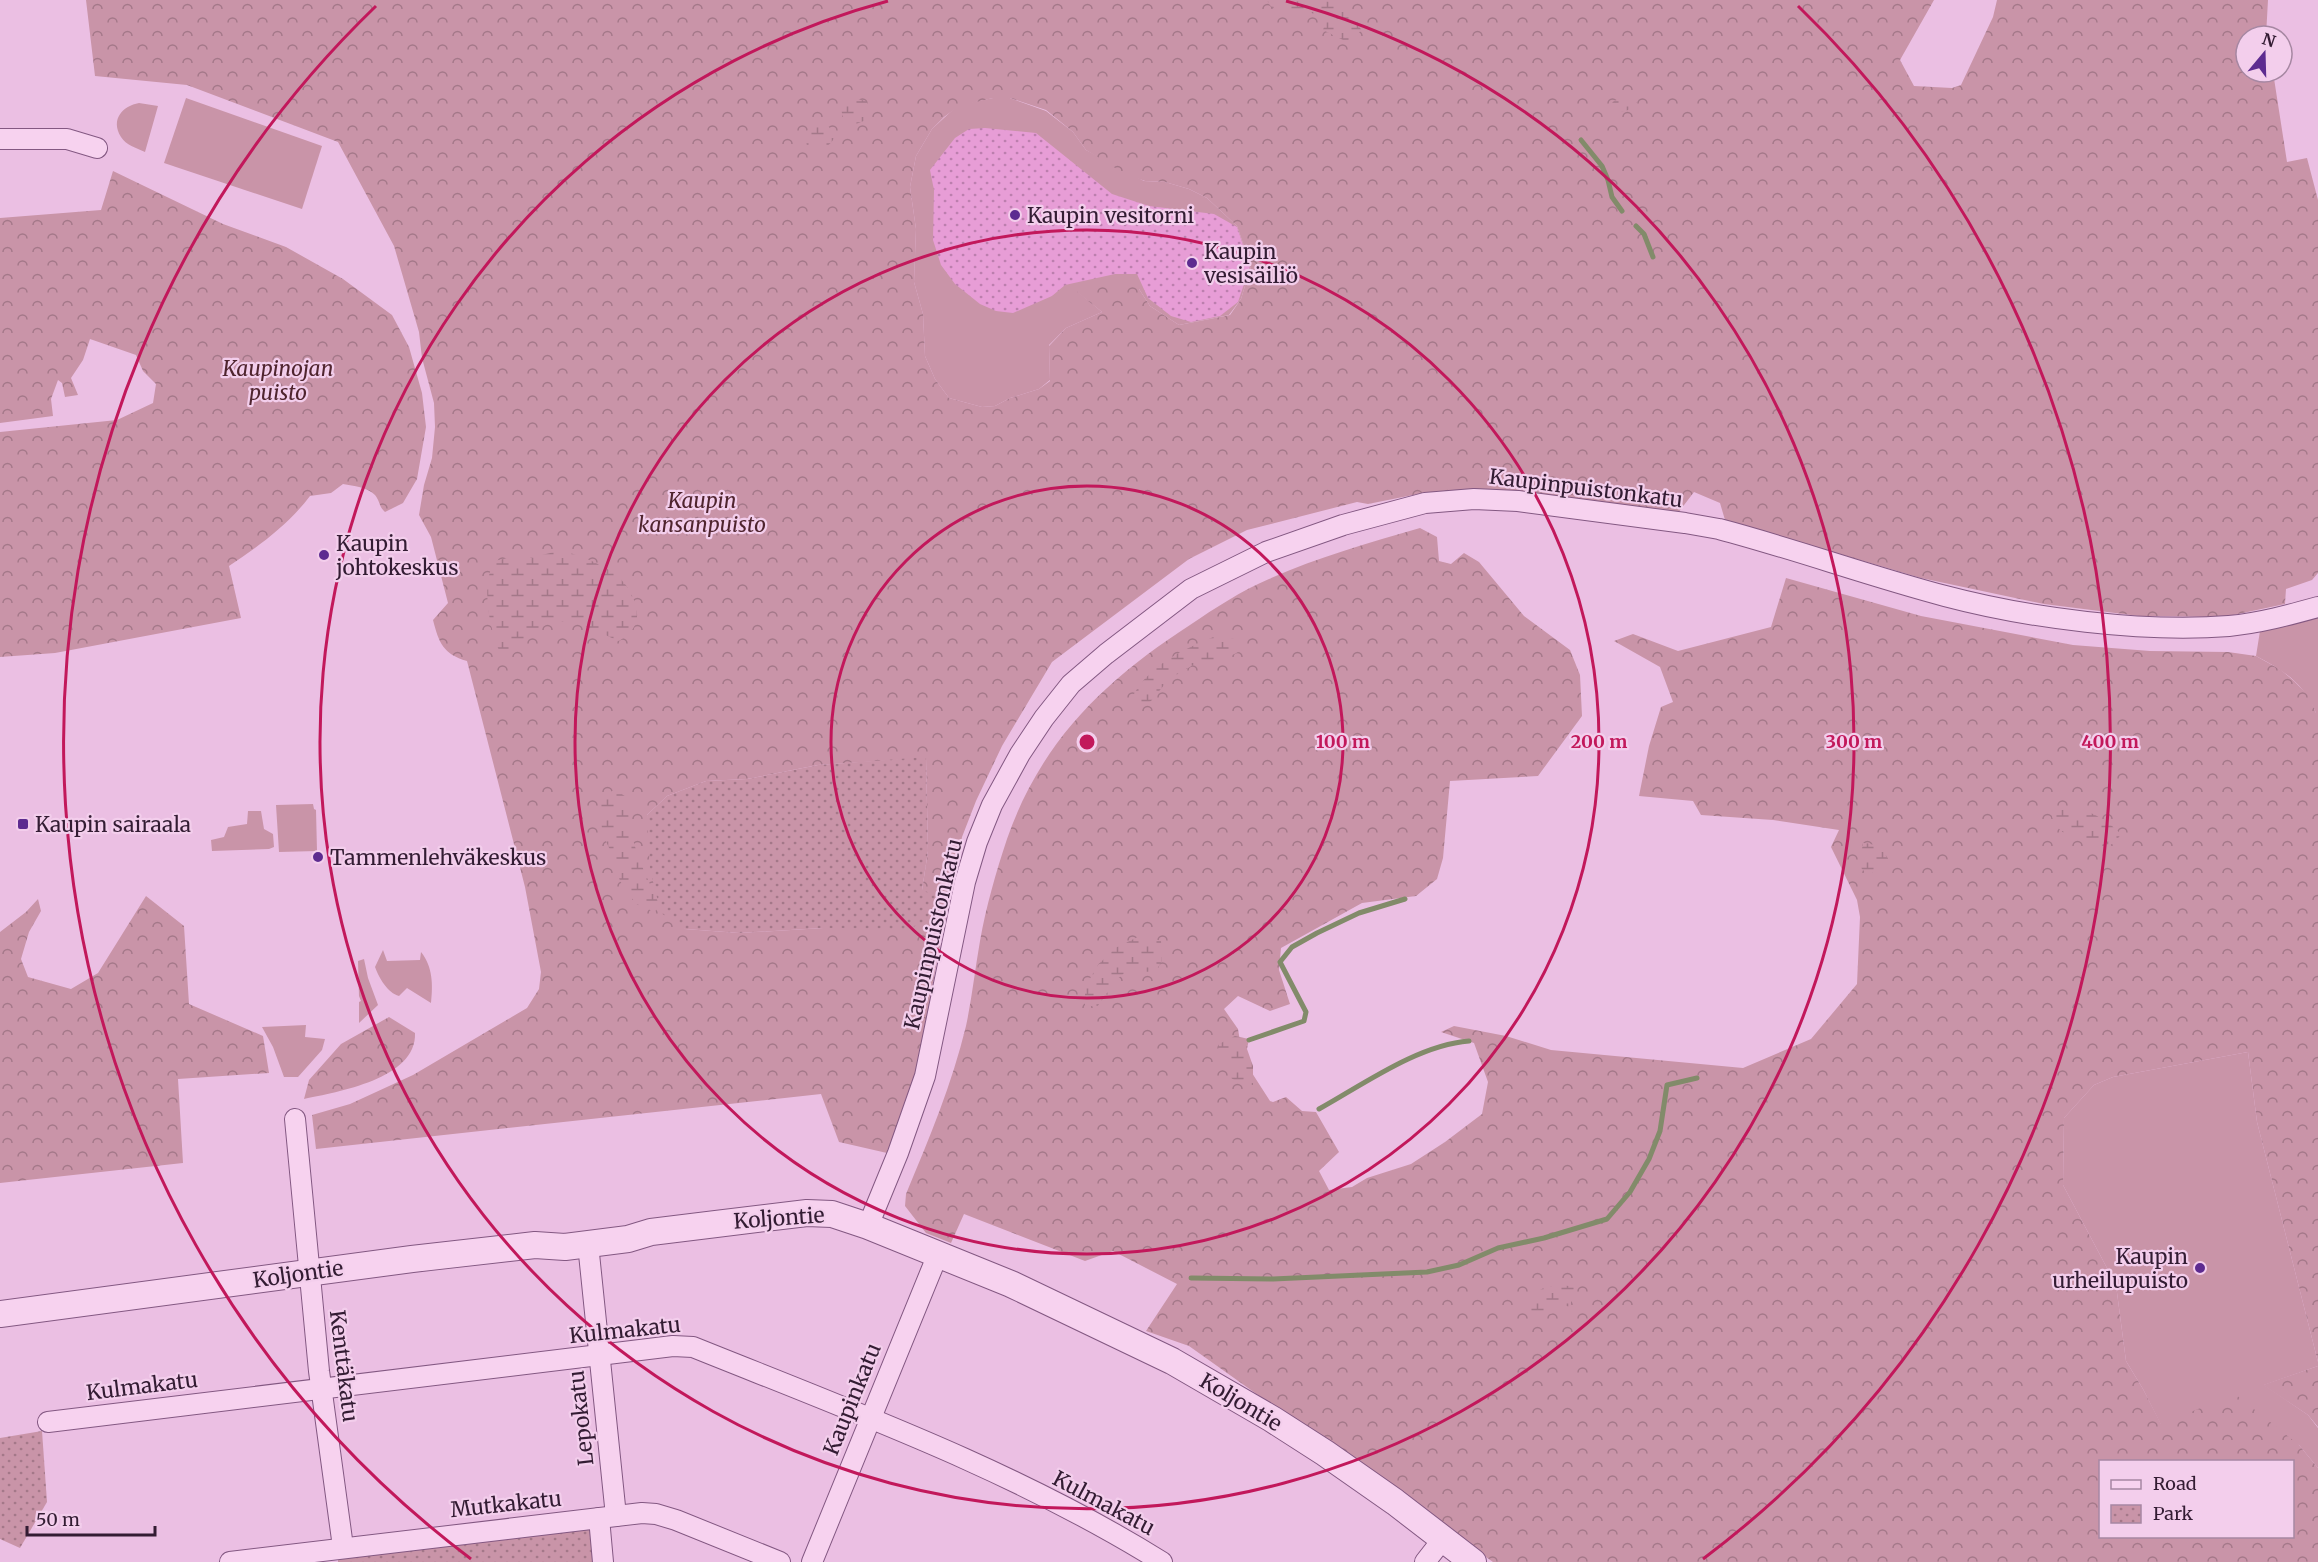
<svg xmlns="http://www.w3.org/2000/svg" width="2318" height="1562" font-family="Merriweather,serif">
<defs>
<pattern id="forest-crowns" width="20" height="18" patternUnits="userSpaceOnUse" patternTransform="scale(1.5)"><rect width="20" height="18" fill="#c994a8"/><path d="M2 6a3 3 0 1 1 6 0M12 15a3 3 0 1 1 6 0" fill="none" stroke="#a47889"/></pattern>
<pattern id="wetland-marsh" width="20" height="14" patternUnits="userSpaceOnUse" patternTransform="scale(1.5)"><rect width="20" height="14" fill="#c994a8"/><path d="M1 5h8M5 5V1M11 12h8M15 12V8" fill="none" stroke="#a47889"/></pattern>
<pattern id="sand-dots" width="8" height="8" patternUnits="userSpaceOnUse" patternTransform="scale(1.5)"><rect width="8" height="8" fill="#e79dd6"/><path d="M2 2h.1M6 6h.1" fill="none" stroke="#bc7fae" stroke-width="1.8" stroke-linecap="round"/></pattern>
<pattern id="park-dots" width="8" height="8" patternUnits="userSpaceOnUse" patternTransform="scale(1.5)"><rect width="8" height="8" fill="#c994a8"/><path d="M2 2h.1M6 6h.1" fill="none" stroke="#a47889" stroke-width="1.8" stroke-linecap="round"/></pattern>
</defs>
<rect width="100%" height="100%" fill="#ebbfe3"/>
<!-- grass -->
<g fill="#c994a8">
<polygon points="186,98 322,146 302,209 164,163"/>
<polygon points="993,98 1010,98 1046,111 1073,132 1086,150 1144,181 1165,182 1189,189 1207,198 1237,226 1251,266 1241,299 1229,315 1179,325 1150,306 1139,289 1078,292 1102,312 1066,328 1049,345 1050,380 1039,389 1010,398 995,406 982,407 949,398 935,379 925,356 923,314 914,282 916,229 910,187 916,156 932,129 958,105"/>
<path d="M139 103 158 106 145 152C136 148 126 145 121 137 110 119 123 106 139 103Z"/>
<path d="M2318 616V713H2316C2303 682 2284 671 2256 656L2260 631Z"/>
<polygon points="313,804 314,809 316,810 317,851 279,852 276,805"/>
<polygon points="248,811 261,811 264,829 273,834 274,847 269,849 212,851 211,840 224,837 228,827 247,824"/>
<path d="M383 950 387 961 420 960 421 952C433 967 433 985 431 1003L407 988 399 996C388 993 379 978 375 967Z"/>
<polygon points="364,959 368,978 378,1005 359,1023 359,1002 361,1001 359,996 358,961"/>
<polygon points="306,1025 305,1037 325,1039 322,1050 298,1077 284,1077 273,1047 262,1027"/>
<polygon points="2248,1052 2257,1122 2318,1362 2318,1366 2264,1385 2308,1415 2318,1428 2318,1468 2299,1445 2161,1425 2143,1389 2126,1361 2116,1285 2063,1185 2064,1118 2094,1085 2113,1077"/>
</g>
<!-- forest -->
<g fill="url(#forest-crowns)" fill-rule="evenodd">
<path d="M86 0H1934L1900 60 1914 86 1952 88 1961 85 1993 17 1997 0H2268L2266 36H2246V72H2273L2287 162 2307 158 2318 200V573L2312 580 2286 589 2285 604 2224 617 2139 616 2044 604 1921 578 1725 520 1720 503 1694 492 1678 513 1492 490 1418 494 1368 504 1357 502 1247 530 1189 559 1052 662 1002 746 976 801 962 837 935 971 918 1068 887 1153 839 1142 821 1094 316 1149 312 1115 350 1104 413 1075 527 1008 539 989 541 972 525 887 467 661C443 654 439 643 433 620L448 603 431 537 419 515 424 485 432 458 435 427 434 403 422 358 419 332 394 246 338 142 187 85 95 76ZM993 98H1010L1046 110 1073 132 1086 150 1125 174 1145 181 1165 182 1189 189 1207 198 1237 226 1251 266 1241 299 1230 315 1179 325 1150 306 1139 289 1124 280 1100 283 1077 292 1102 312 1066 328 1049 346 1050 381 1039 389 1010 398 995 406 982 407 949 398 935 379 925 356 923 314 914 282 916 229 910 187 916 156 932 129 944 117 959 106ZM926 758 928 851 922 890 823 928 739 933 685 929 647 815 667 796 706 781 747 779 818 765Z"/>
<path d="M113 171 223 224 286 247 343 279 392 315 409 347 422 393 426 427 417 479 403 503 385 512C379 507 380 501 375 495 367 487 354 486 343 484L331 493 310 496C288 525 259 546 229 566L241 618 55 653 0 657V432L117 420 153 403 156 384 143 371 136 355 90 339 83 360 71 378 78 395 65 397 62 383 58 380 51 399 53 416 0 423V218L101 210Z"/>
<path d="M1420 528 1437 537 1439 561 1451 564 1464 553 1479 562 1524 616 1570 650 1580 675 1582 716 1538 776 1450 781 1443 858 1437 879 1416 896 1362 903 1281 948 1279 970 1290 1004 1270 1011 1238 996 1224 1009 1238 1029 1243 1059 1270 1101 1273 1102 1286 1097 1302 1111 1316 1112 1339 1152 1319 1171 1329 1190 1352 1187 1367 1178 1411 1164 1445 1142 1482 1114 1488 1082 1474 1043 1441 1032 1454 1026 1506 1036 1551 1050 1743 1068 1811 1039 1857 984 1860 917 1857 900 1831 847 1839 830 1773 820 1701 815 1693 801 1639 796 1649 746 1661 707 1673 702 1660 667 1614 641 1633 634 1678 651 1771 627 1786 578 1921 616 2073 645 2150 651 2228 652 2256 656 2281 670 2294 681 2309 696 2316 713H2318V1362L2257 1122 2248 1052 2113 1077 2094 1085 2064 1118 2063 1185 2116 1285 2126 1361 2143 1389 2161 1424 2235 1394 2299 1445 2318 1468V1562H1493L1189 1346 1146 1331 1177 1284 1113 1251 1085 1261 964 1214 951 1243 926 1233 905 1206 906 1194C929 1139 952 1084 966 1026 972 998 975 969 980 941 986 907 996 872 1007 839 1041 741 1105 680 1190 625 1215 608 1241 591 1269 579 1318 557 1369 543 1420 528ZM2100 1462H2292V1536H2100Z"/>
<polygon points="146,896 184,926 189,1004 263,1036 269,1073 178,1079 183,1163 0,1183 0,932 26,912 38,899 41,911 29,932 21,959 28,977 71,989 98,973"/>
<path d="M389 1017 415 1033C417 1079 337 1092 304 1099L309 1080 341 1044Z"/>
<polygon points="2318,1366 2318,1427 2308,1415 2263,1385"/>
</g>
<!-- wetland -->
<g fill="url(#wetland-marsh)">
<path d="M1267 0C1279 0 1292 1 1305 1 1332 1 1351 0 1361 30L1351 44 1323 30 1326 21C1319 17 1309 10 1302 10 1289 8 1275 18 1267 0Z"/>
<path d="M1626 97 1633 99 1637 103C1630 112 1620 113 1610 110L1608 107 1614 101Z"/>
<polygon points="857,99 866,101 871,111 866,120 856,124 844,120 841,110 846,101"/>
<path d="M821 124 829 127 835 137C828 149 821 150 807 146L805 135 810 126Z"/>
<path d="M562 550C593 561 628 571 636 607 640 623 633 632 619 641 568 619 553 606 513 654L500 653C489 626 481 588 494 561L508 558H530Z"/>
<path d="M1216 636 1241 640V651L1221 660 1195 664 1169 679 1151 701 1138 708 1130 702C1145 667 1183 649 1216 636Z"/>
<path d="M615 790 628 798C627 839 643 868 659 904L655 912 636 904 620 881 612 854 602 833 600 803 604 794Z"/>
<path d="M2066 806C2091 811 2103 817 2121 834L2114 844C2093 846 2058 840 2052 816Z"/>
<path d="M1863 843C1878 844 1883 849 1890 863L1886 870 1867 874 1859 866Z"/>
<polygon points="1142,935 1161,941 1162,961 1155,972 1127,971 1116,980 1097,1007 1085,1005 1085,987 1098,965 1115,948"/>
<polygon points="1235,1036 1249,1039 1247,1049 1253,1066 1253,1085 1241,1084 1231,1078 1233,1066 1231,1058 1217,1060 1219,1044"/>
<path d="M1561 1285 1576 1287 1571 1297V1307L1562 1305 1558 1312 1535 1317 1526 1313 1525 1305C1539 1289 1540 1287 1561 1285Z"/>
</g>
<!-- sand -->
<polygon fill="url(#sand-dots)" points="985,128 1036,133 1112,194 1149,206 1214,214 1237,227 1250,266 1238,302 1220,316 1191,322 1171,316 1148,298 1137,274 1115,274 1065,285 1052,296 1013,313 996,311 980,304 955,284 941,265 933,240 934,190 930,170 955,138 969,129"/>
<!-- park -->
<g fill="url(#park-dots)">
<polygon points="926,757 928,851 922,890 944,898 940,914 909,929 823,928 739,933 685,929 661,913 650,870 647,815 667,796 706,781 747,779 818,765"/>
<polygon points="42,1431 47,1502 20,1548 0,1539 0,1438"/>
<polygon points="595,1525 596,1562 338,1562 338,1559"/>
</g>
<g fill="none" stroke-linecap="round" stroke-linejoin="round">
<!-- stream -->
<g stroke="#828b6a" stroke-width="5">
<polyline points="1581,140 1602,166 1608,180 1612,197 1622,211"/>
<polyline points="1636,226 1644,234 1653,257"/>
<polyline points="1249,1040 1304,1021 1306,1012 1280,962 1292,947 1317,933 1359,913 1405,899"/>
<path d="M1319 1109C1364 1084 1418 1045 1469 1041"/>
<polyline points="1191,1278 1273,1279 1427,1272 1459,1265 1498,1248 1544,1238 1607,1219 1630,1192 1649,1159 1660,1131 1667,1085 1697,1078"/>
</g>
<defs>
<g id="minor">
<polyline points="0,139 67,139 97,148"/>
<polyline points="295,1119 319,1371 343,1547"/>
<path d="M868 1226 898 1153 925 1076 965 882 977 842 992 805 1020 754 1044 718 1071 684 1106 654 1191 589 1266 552 1343 525 1425 503 1474 499 1518 501 1685 523 1719 529C1795 549 1869 576 1945 596 2028 618 2144 633 2229 626 2260 623 2289 615 2318 607"/>
<polyline points="588,1244 616,1516"/>
<path d="M48 1422 673 1346 693 1347C852 1411 1016 1471 1162 1562"/>
<polyline points="599,1518 603,1562"/>
<polyline points="230,1562 642,1513 656,1514 676,1520 780,1562"/>
<polyline points="812,1562 938,1254"/>
<polyline points="1425,1562 1443,1539"/>
</g>
<polyline id="tertiary" points="0,1314 412,1259 535,1245 565,1247 628,1239 651,1232 716,1224 807,1213 832,1214 868,1226 1011,1284 1172,1361 1272,1419 1325,1453 1395,1502 1473,1562"/>
</defs>
<!-- minor casing -->
<use href="#minor" stroke="#835882" stroke-width="22"/>
<!-- tertiary casing -->
<use href="#tertiary" stroke="#835882" stroke-width="28"/>
<!-- minor -->
<use href="#minor" stroke="#f7d2ef" stroke-width="20"/>
<!-- tertiary -->
<use href="#tertiary" stroke="#f7d2ef" stroke-width="26"/>
</g>
<!-- distance rings -->
<g fill="none" stroke="#c2185b" stroke-width="3">
<circle cx="1087" cy="742" r="256"/>
<circle cx="1087" cy="742" r="512"/>
<path d="M1286 1A767 767 0 1 1 888 1"/>
<path d="M471 1559A1023 1023 0 0 1 376 6M1798 6A1023 1023 0 0 1 1703 1559"/>
</g>
<!-- markers -->
<g fill="#5d2b90" stroke="#f3ceec" stroke-width="2">
<circle cx="1015" cy="215" r="6"/>
<circle cx="1192" cy="263" r="6"/>
<circle cx="324" cy="555" r="6"/>
<rect x="17" y="818" width="12" height="12" rx="3"/>
<circle cx="318" cy="857" r="6"/>
<circle cx="2200" cy="1268" r="6"/>
</g>
<g text-anchor="middle" dominant-baseline="central" stroke-width="4.5" stroke-linejoin="round" paint-order="stroke">
<!-- poi labels -->
<g font-size="21" fill="#331c33" stroke="#f3ceec" text-anchor="start">
<text x="1027" y="215">Kaupin vesitorni</text>
<text x="1204" y="251">Kaupin<tspan x="1204" dy="24">vesisäiliö</tspan></text>
<text x="336" y="543">Kaupin<tspan x="336" dy="24">johtokeskus</tspan></text>
<text x="35" y="824">Kaupin sairaala</text>
<text x="330" y="857">Tammenlehväkeskus</text>
<text x="2188" y="1256" text-anchor="end">Kaupin<tspan x="2188" dy="24">urheilupuisto</tspan></text>
</g>
<!-- park labels -->
<g font-size="21" font-style="italic" fill="#4f242e" stroke="#f3ceec">
<text x="278" y="368">Kaupinojan<tspan x="278" dy="24">puisto</tspan></text>
<text x="702" y="500">Kaupin<tspan x="702" dy="24">kansanpuisto</tspan></text>
</g>
<!-- street labels -->
<g font-size="21" fill="#331c33" stroke="#f3ceec">
<text transform="translate(1586 488) rotate(7)">Kaupinpuistonkatu</text>
<text transform="translate(933 934) rotate(-77)">Kaupinpuistonkatu</text>
<text transform="translate(779 1218) rotate(-4)">Koljontie</text>
<text transform="translate(298 1274) rotate(-8)">Koljontie</text>
<text transform="translate(625 1330) rotate(-6)">Kulmakatu</text>
<text transform="translate(344 1366) rotate(83)">Kenttäkatu</text>
<text transform="translate(142 1386) rotate(-7)">Kulmakatu</text>
<text transform="translate(852 1399) rotate(-68)">Kaupinkatu</text>
<text transform="translate(1241 1402) rotate(31)">Koljontie</text>
<text transform="translate(581 1418) rotate(-96)">Lepokatu</text>
<text transform="translate(1104 1503) rotate(28)">Kulmakatu</text>
<text transform="translate(506 1504) rotate(-6)">Mutkakatu</text>
</g>
</g>
<circle cx="1087" cy="742" r="9" fill="#c2185b" stroke="#f3ceec" stroke-width="3"/>
<g font-size="18" text-anchor="middle" font-weight="bold" fill="#c2185b" stroke="#f3ceec" stroke-width="4.5" stroke-linejoin="round" paint-order="stroke">
<text x="1343" y="748">100 m</text>
<text x="1599" y="748">200 m</text>
<text x="1854" y="748">300 m</text>
<text x="2110" y="748">400 m</text>
</g>
<!-- legend -->
<rect x="2099" y="1460" width="195" height="78" fill="#f3ceec" stroke="#a687a2" stroke-width="1.5"/>
<rect x="2111" y="1480" width="30" height="9" fill="#f7d2ef" stroke="#a687a2" stroke-width="1.5"/>
<text x="2153" y="1490" font-size="18" fill="#331c33">Road</text>
<rect x="2111" y="1505" width="30" height="18" fill="url(#park-dots)" stroke="#a687a2" stroke-width="1.5"/>
<text x="2153" y="1520" font-size="18" fill="#331c33">Park</text>
<!-- north arrow -->
<g transform="translate(2264 54) rotate(19)"><circle r="28" fill="#f3ceec" stroke="#a687a2" stroke-width="1.5"/>
<path d="M0-4.5L10 22L0 15L-10 22Z" fill="#5d2b90"/>
<text y="-9" font-size="16" font-weight="bold" text-anchor="middle" fill="#331c33">N</text>
</g>
<!-- scale -->
<path d="M27 1526v9h128v-9" fill="none" stroke="#331c33" stroke-width="3"/>
<text x="36" y="1526" font-size="18" fill="#331c33" stroke="#f3ceec" stroke-width="4.5" paint-order="stroke">50 m</text>
</svg>
